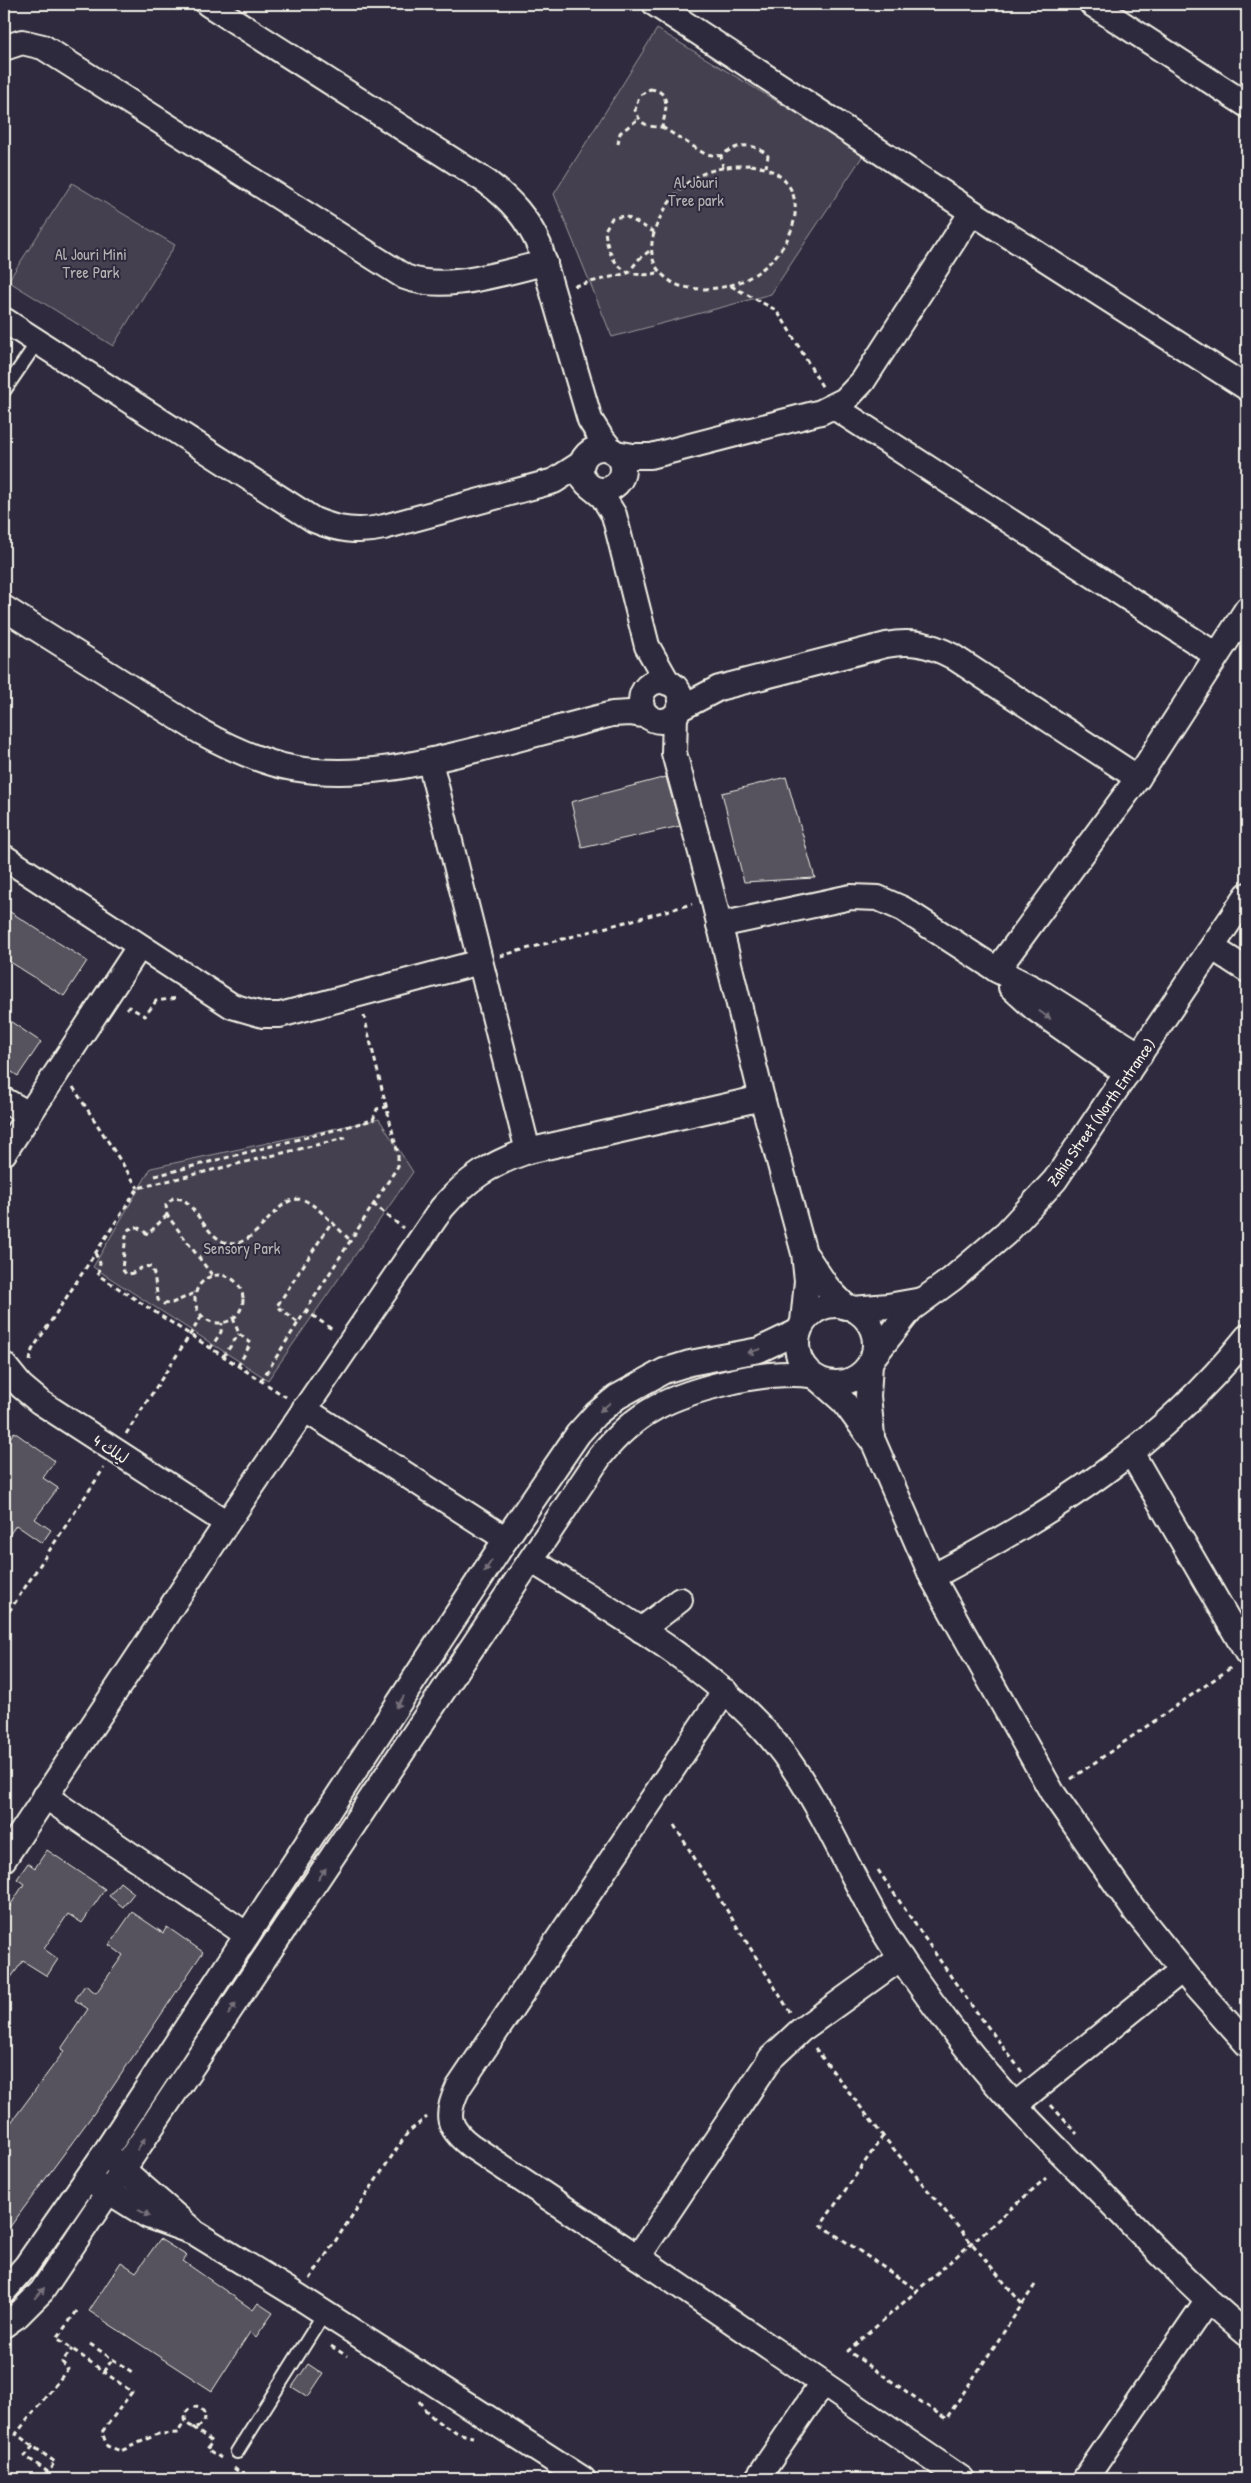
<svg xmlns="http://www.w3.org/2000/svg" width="1251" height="2483" font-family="'Patrick Hand','Playpen Sans Arabic',sans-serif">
<rect width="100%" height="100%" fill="#2f2a3d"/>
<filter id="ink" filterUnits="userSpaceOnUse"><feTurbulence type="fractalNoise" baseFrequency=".02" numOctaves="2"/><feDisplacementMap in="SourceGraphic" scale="10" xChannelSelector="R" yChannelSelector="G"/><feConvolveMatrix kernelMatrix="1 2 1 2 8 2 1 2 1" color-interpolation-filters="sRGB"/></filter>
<g filter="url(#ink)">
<!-- green -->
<g fill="#454050" stroke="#9c989c">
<polygon points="657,29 864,154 771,294 612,337 554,194"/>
<polygon points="72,183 175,245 113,346 8,281"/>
<polygon points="379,1119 413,1172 268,1380 93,1267 151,1168"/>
</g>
<!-- building -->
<g fill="#56525f" stroke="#f4f1e8">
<polygon points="666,777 680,826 582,848 571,802"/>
<polygon points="786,777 815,878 744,882 722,793"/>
<polygon points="4,908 87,961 64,996 4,958"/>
<polygon points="4,1017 41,1042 18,1076 4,1067"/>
<polygon points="14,1432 55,1461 43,1478 58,1488 35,1519 51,1530 42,1543 16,1525 4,1543 4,1447"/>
<polygon points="47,1850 105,1889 82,1923 68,1914 44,1949 58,1959 47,1976 23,1961 4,1987 4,1915 24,1884 17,1879 28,1863 35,1868"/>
<polygon points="120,1882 134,1893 123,1907 109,1896"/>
<polygon points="132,1912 163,1933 167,1927 203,1952 108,2094 4,2235 4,2132 64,2051 61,2049 88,2009 75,2000 85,1985 96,1993 123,1955 109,1945"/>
<polygon points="160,2239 187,2256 183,2261 253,2310 258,2303 273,2313 256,2337 250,2332 212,2391 89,2311 121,2262 136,2272"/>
<polygon points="308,2364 323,2374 308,2397 292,2387"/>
</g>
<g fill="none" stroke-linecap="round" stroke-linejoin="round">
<defs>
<g id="lane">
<polyline points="4,391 38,341"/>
<polyline points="237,2452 325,2312"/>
</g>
<g id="street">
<path d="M208 4 487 182C511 200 527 218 539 245L590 420 600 436 612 451"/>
<polyline points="655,4 972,212 1247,388"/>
<polyline points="1092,4 1247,105"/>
<path d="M4 48 22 42 43 47 405 277C447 293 502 272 545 263"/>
<path d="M4 320 314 520C338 530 359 533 384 527L554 481 582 463"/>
<polyline points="834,407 1216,655"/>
<circle cx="602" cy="469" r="21"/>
<polyline points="616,453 633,456 651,456 821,412 845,400 863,381 972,212"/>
<polyline points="592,488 603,497 614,515 647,646 668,683"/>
<path d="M4 608 201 732C230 748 260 762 292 768 359 780 423 763 487 747 528 736 570 725 612 714L630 713 648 716"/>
<circle cx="661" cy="701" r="20"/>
<path d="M679 709 719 688 886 645C911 640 929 644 952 656L1138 778"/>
<polyline points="675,715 674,753 709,882 762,1098 804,1253 807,1281 803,1322"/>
<polyline points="430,762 528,1151"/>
<polyline points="4,857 232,1006 263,1015 280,1015 480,962"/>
<polyline points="719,925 851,897 878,898 903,909 997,970 1044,994 1140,1055"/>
<polyline points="1213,948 1247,970"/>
<polyline points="997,970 1138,778 1247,609"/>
<polyline points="1011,987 1034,1008 1127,1074"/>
<polyline points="4,1100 29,1114"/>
<polyline points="4,1153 139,947"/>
<polyline points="807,1257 827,1287 846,1307"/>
<circle cx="836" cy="1344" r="39"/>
<polyline points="853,1309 888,1306 922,1300"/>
<polyline points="874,1356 911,1309 952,1279 1006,1233 1055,1180 1247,895"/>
<polyline points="870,1364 868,1396 872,1436"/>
<polyline points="4,1365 21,1386 40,1402 227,1523"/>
<polyline points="818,1379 844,1402 874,1443 932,1577 1052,1792 1135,1911 1196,1987 1247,2044"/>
<polyline points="304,1409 506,1539"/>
<polyline points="1132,1454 1247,1653"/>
<path d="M531 1560C611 1611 699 1659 764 1730 822 1794 849 1881 896 1951 932 2004 971 2057 1014 2104 1044 2137 1077 2168 1108 2200 1153 2246 1197 2293 1247 2334"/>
<path d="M932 1577C1053 1513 1160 1446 1247 1337"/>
<polyline points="641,1630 680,1600"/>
<path d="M725 1691 458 2088C445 2115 447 2128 471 2146L638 2257 962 2479"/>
<polyline points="45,1796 247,1935"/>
<path d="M4 1859 227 1523 442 1208C467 1179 492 1163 528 1151L762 1098"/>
<polyline points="1015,2105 1182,1970"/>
<polyline points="112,2160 191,2229"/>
<polyline points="95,2183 148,2216 195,2233 298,2296 583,2479"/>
<polyline points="638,2257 771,2058 801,2030 901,1958"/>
<polyline points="4,2291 26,2266 104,2154 506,1539 578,1434 596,1414 617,1397 664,1371 690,1363 759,1350 799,1331"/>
<path d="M4 2325 18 2315 42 2291 600 1456C636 1411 671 1396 726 1383 755 1376 781 1372 810 1375"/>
<polyline points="757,2479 822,2384"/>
<polyline points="1085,2479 1207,2301"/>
</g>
</defs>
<!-- lane casing -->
<use href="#lane" stroke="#f4f1e8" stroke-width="16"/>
<!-- street casing -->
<use href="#street" stroke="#f4f1e8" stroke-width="28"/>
<!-- path -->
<g stroke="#f4f1e8" stroke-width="3" stroke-dasharray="5 4" stroke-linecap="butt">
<path d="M650 89C672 91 666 111 662 127 647 127 641 125 635 110L639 96Z"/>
<polyline points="662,127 705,154 721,156"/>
<polyline points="618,144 620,133 638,119"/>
<path d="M751 165C842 178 780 310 680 286 673 284 669 280 664 276 633 250 667 196 693 179 710 168 731 166 751 165Z"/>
<path d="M723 168 721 156C735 144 754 141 768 156L766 167"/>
<path d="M654 232 625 216 612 218 605 230C608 264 626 282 661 272"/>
<polyline points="574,286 628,273 639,259 652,249"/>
<polyline points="731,286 774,309 782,318 823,388"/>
<polyline points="500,956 692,904"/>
<polyline points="127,1009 129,1007 145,1016 156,1001 178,998"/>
<polyline points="73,1087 138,1188"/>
<polyline points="155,1176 373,1120 377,1109 387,1107"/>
<polyline points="373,1204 403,1228"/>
<path d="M167 1215 148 1234 137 1227 129 1229 126 1236 122 1269 126 1274C136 1275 140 1264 151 1267L154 1274 158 1300 164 1304 172 1303 195 1293"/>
<polyline points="95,1253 100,1263 98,1275 286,1397"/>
<circle cx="219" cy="1299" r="24"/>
<path d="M212 1275 167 1215 166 1205 173 1198 183 1199C197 1210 206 1233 222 1241 256 1258 276 1187 306 1201 320 1208 338 1229 350 1240"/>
<polyline points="305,1310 333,1330"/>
<polyline points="233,1318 239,1334 251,1343 238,1366"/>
<polyline points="297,1322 277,1306 331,1223"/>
<polyline points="210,1349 221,1332 222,1323"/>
<polyline points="223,1357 239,1334"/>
<polyline points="30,1361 32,1350 138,1188 349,1137"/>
<polyline points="261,1381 398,1166 398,1154 364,1016"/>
<polyline points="126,1434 202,1316"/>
<polyline points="4,1619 104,1468"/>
<polyline points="1071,1779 1232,1667"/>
<polyline points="674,1825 790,2012"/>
<polyline points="878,1870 963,1994 1022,2072"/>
<polyline points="815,2048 883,2136 1022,2304"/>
<polyline points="1051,2105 1077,2134"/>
<polyline points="883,2136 821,2225 917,2290"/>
<polyline points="310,2279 408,2132 427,2117"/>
<polyline points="1035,2285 946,2419 848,2351 1046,2178"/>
<polyline points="77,2311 57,2338 132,2392 102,2432 107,2446 121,2451 158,2434 178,2433 185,2420"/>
<polyline points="90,2344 135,2374"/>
<polyline points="331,2346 347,2356"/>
<polyline points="103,2372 113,2359"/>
<path d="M419 2401C431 2420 451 2433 473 2437"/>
<circle cx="195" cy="2417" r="10"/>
<polyline points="193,2427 212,2442 207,2449 221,2458"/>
<polyline points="33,2446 25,2456 48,2472 55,2462 16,2434 68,2369 62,2362 72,2349"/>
<polyline points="234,2468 247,2479"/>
<polyline points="238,2479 242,2474"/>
</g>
<!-- lane -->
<use href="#lane" stroke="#2f2a3d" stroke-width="12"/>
<!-- street -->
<use href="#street" stroke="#2f2a3d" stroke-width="24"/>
</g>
<!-- one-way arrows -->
<defs><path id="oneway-solid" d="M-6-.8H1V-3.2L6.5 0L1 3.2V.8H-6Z" transform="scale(1.25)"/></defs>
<g fill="#747079">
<use href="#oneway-solid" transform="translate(1045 1015) rotate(35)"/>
<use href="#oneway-solid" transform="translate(754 1351) rotate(163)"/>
<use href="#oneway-solid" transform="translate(605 1407) rotate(140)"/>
<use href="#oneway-solid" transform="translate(488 1566) rotate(123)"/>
<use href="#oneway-solid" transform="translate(400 1702) rotate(123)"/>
<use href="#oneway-solid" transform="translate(322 1874) rotate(-56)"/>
<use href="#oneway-solid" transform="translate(232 2009) rotate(-56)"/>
<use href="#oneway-solid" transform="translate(141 2144) rotate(-56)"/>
<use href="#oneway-solid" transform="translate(144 2213) rotate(29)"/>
<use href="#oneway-solid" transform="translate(40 2293) rotate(-51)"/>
</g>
</g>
<g text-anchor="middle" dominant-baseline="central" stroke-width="4" stroke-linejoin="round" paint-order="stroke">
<!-- park labels -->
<g font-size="16" fill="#b7b3b3" stroke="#2f2a3d">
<text x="696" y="182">Al Jouri<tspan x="696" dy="18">Tree park</tspan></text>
<text x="91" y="254">Al Jouri Mini<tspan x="91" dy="18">Tree Park</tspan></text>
<text x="242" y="1248">Sensory Park</text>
</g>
<!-- street labels -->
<g font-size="16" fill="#f4f1e8" stroke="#2f2a3d">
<text transform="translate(1101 1112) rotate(-55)">Zahia Street (North Entrance)</text>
<text transform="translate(111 1449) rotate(33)">ليلك 4</text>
</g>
</g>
<!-- margin -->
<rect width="1251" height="2483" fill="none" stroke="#2f2a3d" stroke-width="20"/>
<rect x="10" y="10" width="1231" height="2463" fill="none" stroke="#f4f1e8" stroke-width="2" filter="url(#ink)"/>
</svg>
